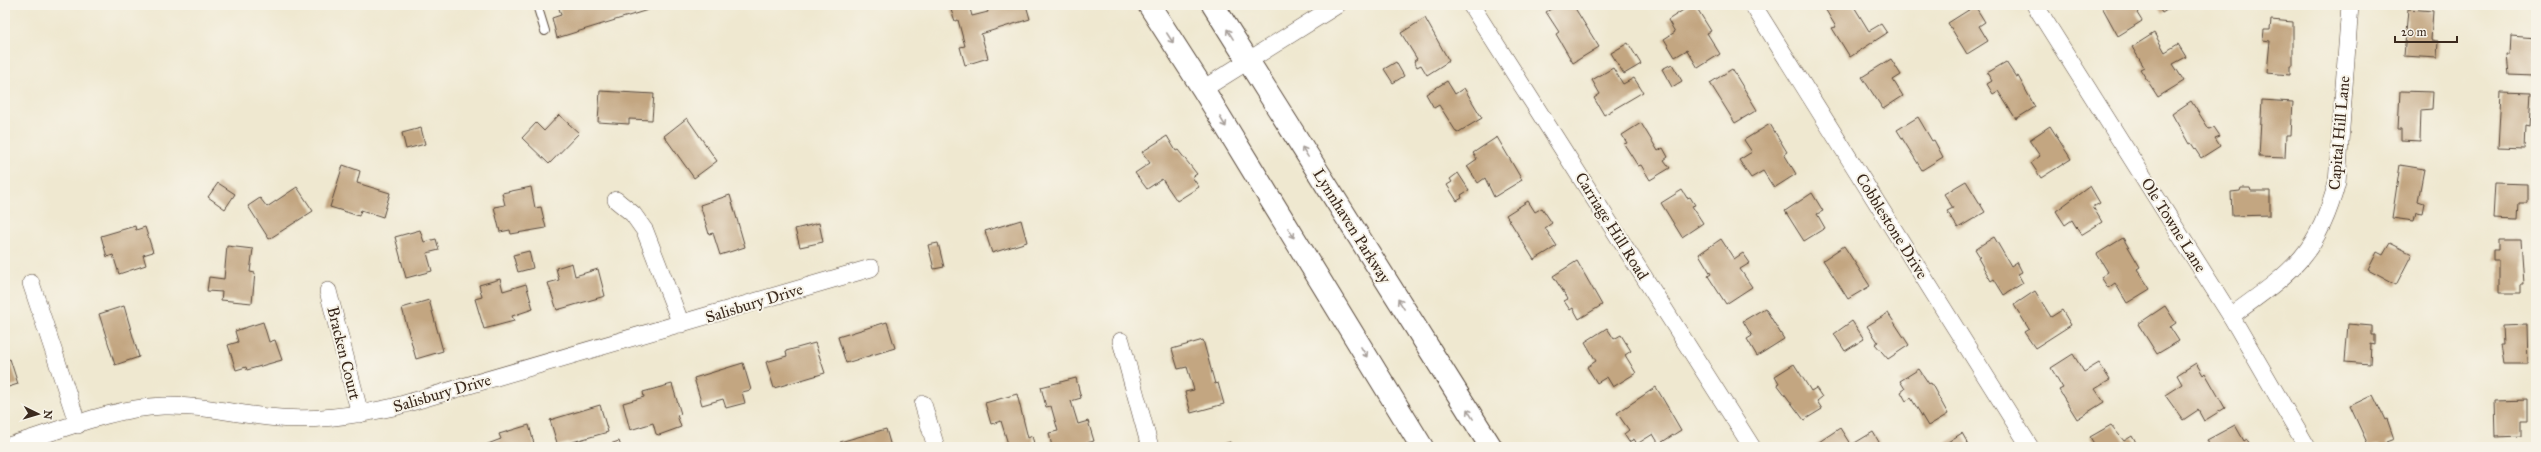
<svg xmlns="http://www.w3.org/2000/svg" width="2541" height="452" font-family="'IM FELL Great Primer',serif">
<rect width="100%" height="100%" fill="#f7f3e8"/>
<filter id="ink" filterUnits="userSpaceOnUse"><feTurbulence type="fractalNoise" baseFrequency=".025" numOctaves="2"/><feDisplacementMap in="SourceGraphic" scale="8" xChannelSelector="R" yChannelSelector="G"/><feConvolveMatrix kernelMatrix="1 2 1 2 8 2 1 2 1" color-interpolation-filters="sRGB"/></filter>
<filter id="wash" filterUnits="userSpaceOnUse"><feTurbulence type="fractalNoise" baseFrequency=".012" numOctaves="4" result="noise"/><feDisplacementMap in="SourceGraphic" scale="16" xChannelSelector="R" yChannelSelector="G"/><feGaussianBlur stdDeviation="0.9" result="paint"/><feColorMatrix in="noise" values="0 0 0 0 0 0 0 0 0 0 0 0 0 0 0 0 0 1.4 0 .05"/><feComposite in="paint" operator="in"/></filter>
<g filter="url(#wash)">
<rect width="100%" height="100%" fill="#efe8d0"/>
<g id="blocks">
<!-- building -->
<g fill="#c3a681">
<polygon points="558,5 664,5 557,38 552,18 561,15"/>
<polygon points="954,5 969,5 972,16 988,12 986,6 989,5 1026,5 1030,19 981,34 988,58 965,65 960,47 965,46 958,20 955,21 951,10 955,9"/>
<polygon points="1558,5 1573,5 1599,47 1573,63 1556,34 1559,32 1546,12"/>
<polygon points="1691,5 1695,5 1711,31 1707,33 1720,54 1698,68 1687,50 1675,57 1664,39 1675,32 1668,20"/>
<polygon points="1826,5 1853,5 1869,31 1881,24 1887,33 1850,57 1832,28 1836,27 1824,7"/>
<polygon points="2101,5 2138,5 2141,10 2137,13 2142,21 2118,36"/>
<polygon points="2157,5 2175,5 2162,13"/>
<polygon points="1975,6 1985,22 1979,26 1988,41 1967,54 1948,23"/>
<polygon points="2408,9 2433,11 2431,40 2438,41 2437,58 2404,56"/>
<polygon points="1425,18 1449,61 1427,75 1421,65 1417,67 1414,61 1417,59 1401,33"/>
<polygon points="2271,20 2293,22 2293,66 2290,66 2290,75 2267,73 2270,41 2263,40 2264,30 2270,30"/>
<polygon points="2154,33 2165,52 2178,44 2186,57 2173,64 2184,81 2158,97 2140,69 2144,67 2132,47"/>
<polygon points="2511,36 2536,38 2533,76 2509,75 2507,55 2510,55"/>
<polygon points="1628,43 1641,64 1624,74 1611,53"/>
<polygon points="1891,59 1901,75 1893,80 1903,96 1883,109 1862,77"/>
<polygon points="1396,62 1404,76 1393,83 1384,69"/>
<polygon points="2006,62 2016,77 2018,76 2035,107 2016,119 1998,91 1993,94 1987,84 1992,81 1987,73"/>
<polygon points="1672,64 1682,81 1672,87 1662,69"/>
<polygon points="1613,68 1623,84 1634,78 1643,92 1604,115 1594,98 1600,94 1592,80"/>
<polygon points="1732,69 1757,110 1735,123 1710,83"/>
<polygon points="1447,81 1455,94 1464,88 1482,118 1457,133 1439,105 1434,108 1426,94"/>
<polygon points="600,91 654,94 652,120 629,119 629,124 598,122"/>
<polygon points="2400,91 2433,92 2432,109 2421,110 2420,141 2401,140 2401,129 2398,129"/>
<polygon points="2501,92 2531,93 2529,127 2525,126 2524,149 2498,148"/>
<polygon points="2262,100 2293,102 2291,135 2286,135 2285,158 2259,157"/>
<polygon points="2191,101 2209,129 2214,127 2220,136 2215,138 2220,146 2201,158 2191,143 2189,144 2172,114"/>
<polygon points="559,115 579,133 549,164 522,138 536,123 544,131"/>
<polygon points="1918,117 1932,141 1934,140 1943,157 1922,170 1897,130"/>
<polygon points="687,118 717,161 694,178 664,136"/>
<polygon points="1641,123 1658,151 1663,148 1668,157 1664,160 1670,168 1650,180 1641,165 1638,166 1624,144 1627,143 1622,135"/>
<polygon points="1770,124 1787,152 1784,154 1796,174 1774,188 1763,171 1751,178 1739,160 1752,152 1744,140"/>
<polygon points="2050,126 2071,159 2041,178 2031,163 2040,156 2029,140"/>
<polygon points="421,128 425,144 406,149 402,133"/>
<polygon points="1167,136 1176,151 1178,150 1197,174 1192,177 1199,187 1177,201 1162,179 1147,189 1135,173 1150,163 1142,152"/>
<polygon points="1497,137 1522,180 1494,197 1485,178 1478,183 1467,166 1477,159 1473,153"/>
<polygon points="343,165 360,171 357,183 390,193 383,217 361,210 359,216 330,207"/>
<polygon points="2400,165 2424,169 2418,201 2424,203 2422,213 2416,212 2414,221 2392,218"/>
<polygon points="1458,173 1469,190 1461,195 1462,198 1457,201 1447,185 1452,182 1450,179"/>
<polygon points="1966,181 1985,212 1958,228 1947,211 1953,208 1944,194"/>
<polygon points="218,183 235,194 225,209 208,197"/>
<polygon points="2495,183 2527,184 2527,203 2519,203 2518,220 2493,219"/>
<polygon points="2090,186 2100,203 2093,207 2102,222 2081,235 2072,220 2065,225 2056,211"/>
<polygon points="297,187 313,211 269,239 248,206 260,198 267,207"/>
<polygon points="531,187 535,208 541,207 546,228 511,234 510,230 500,232 494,207 505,205 502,193"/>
<polygon points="2241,188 2250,188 2251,191 2270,191 2270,215 2232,216 2231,192 2240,191"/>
<polygon points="1682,190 1687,198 1690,197 1695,205 1692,206 1703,223 1682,237 1661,203"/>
<polygon points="1812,193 1823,211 1817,214 1825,228 1804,241 1785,211"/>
<polygon points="730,195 745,247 720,255 713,233 709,234 700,205"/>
<polygon points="1528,201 1535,212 1542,208 1552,223 1545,228 1557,246 1534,260 1506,215"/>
<polygon points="1021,220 1027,242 992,253 985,231"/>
<polygon points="819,223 823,242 800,247 795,229"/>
<polygon points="135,226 136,230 145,227 153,252 143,255 146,265 119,274 113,255 107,257 101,236"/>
<polygon points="420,230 424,242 436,239 439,250 427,253 432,271 406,278 395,237"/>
<polygon points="1994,237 2011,266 2017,262 2022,272 2018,274 2023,283 2004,295 1994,279 1991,281 1978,258 1980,257 1975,249"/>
<polygon points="2123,238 2140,267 2137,269 2150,289 2127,303 2115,283 2108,288 2101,277 2108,272 2097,254"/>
<polygon points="1721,239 1734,259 1743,253 1750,263 1740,269 1752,287 1726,304 1708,276 1711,274 1699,254"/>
<polygon points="2499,240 2521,240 2524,284 2521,284 2521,293 2499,293 2499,260 2493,260 2493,250 2499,250"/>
<polygon points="938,243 944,267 934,269 928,245"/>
<polygon points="2390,243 2412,254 2396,285 2368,270 2377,252 2383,255"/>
<polygon points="227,246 253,249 250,272 255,273 252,303 221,300 222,292 207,291 209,277 224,279"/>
<polygon points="1844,246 1870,286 1848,299 1823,260"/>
<polygon points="529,251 533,268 518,272 513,255"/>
<polygon points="1577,261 1602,305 1579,319 1573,308 1570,310 1564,301 1568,299 1553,276"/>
<polygon points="572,263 575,276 598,269 605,296 557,310 548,283 559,280 556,268"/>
<polygon points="500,279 503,291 526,284 533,309 512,316 514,321 484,329 475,299 482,297 479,285"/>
<polygon points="2035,291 2051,317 2062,310 2071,325 2035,348 2024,332 2029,329 2014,305"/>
<polygon points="429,300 443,351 416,359 402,308"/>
<polygon points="124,306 139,357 115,365 99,314"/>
<polygon points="2165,306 2176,323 2170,327 2179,341 2157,354 2138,324"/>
<polygon points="1765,308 1784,339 1757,356 1747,339 1752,336 1743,321"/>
<polygon points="1888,313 1909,345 1888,359 1875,344 1878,342 1867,326"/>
<polygon points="1852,321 1864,339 1845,351 1834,334"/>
<polygon points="263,322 269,342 275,340 282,360 247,370 246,367 236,370 228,345 238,342 235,331"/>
<polygon points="887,322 895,348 846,363 838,337"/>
<polygon points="2348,324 2372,326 2372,335 2375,335 2375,345 2371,344 2370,364 2345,362"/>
<polygon points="2527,325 2528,364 2503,364 2500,345 2503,345 2502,326"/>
<polygon points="1607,328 1614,339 1621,335 1631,351 1625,355 1636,373 1613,387 1607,377 1597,383 1587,367 1596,361 1585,342"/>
<polygon points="1203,340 1215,384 1218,383 1224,404 1191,413 1185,392 1194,390 1187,367 1178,369 1172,349"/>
<polygon points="815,343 825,373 774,388 766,362 787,356 786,351"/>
<polygon points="2073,354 2084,372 2099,363 2110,380 2095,389 2104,402 2077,419 2059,390 2063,388 2051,368"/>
<polygon points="10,359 18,384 5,388 5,361"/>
<polygon points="743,363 751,390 742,392 745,403 726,408 723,399 702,405 694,378"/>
<polygon points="2196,363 2203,375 2205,373 2225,408 2204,421 2198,410 2183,420 2165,395 2182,384 2177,375"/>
<polygon points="1794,364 1811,391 1816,388 1822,397 1817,401 1822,409 1804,420 1777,384 1779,383 1775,376"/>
<polygon points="1919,369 1929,384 1931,383 1948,414 1928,426 1911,398 1906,401 1901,392 1905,389 1900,381"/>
<polygon points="1076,378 1081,398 1071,401 1078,424 1088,421 1094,441 1072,447 1052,447 1049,433 1058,431 1051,406 1046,407 1041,387"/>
<polygon points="672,384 681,414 677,415 681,427 659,435 656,434 653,423 630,430 623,403 644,397 643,392"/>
<polygon points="1656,387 1681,430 1659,444 1653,434 1637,444 1634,439 1629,442 1624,434 1629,430 1617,413"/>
<polygon points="1017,394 1028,438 1032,436 1035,447 1000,447 1008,444 1001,421 991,424 985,403"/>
<polygon points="2373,395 2385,420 2387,419 2394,439 2386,442 2388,447 2380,447 2379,445 2369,447 2350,406"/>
<polygon points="2528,400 2528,420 2521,420 2521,436 2496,437 2495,401"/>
<polygon points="600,405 608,432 558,446 550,420"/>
<polygon points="529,425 535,447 480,447 501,439 499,434"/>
<polygon points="2111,425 2124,441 2132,436 2138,447 2096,447 2090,437"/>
<polygon points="2235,425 2244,441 2247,439 2251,447 2210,447 2207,440"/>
<polygon points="1840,428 1852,447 1814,447 1813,446"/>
<polygon points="886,429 891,447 842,447 840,442"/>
<polygon points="1873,432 1882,447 1855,447 1853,444"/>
<polygon points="1962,433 1970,447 1940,447"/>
<polygon points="619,441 621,447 608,447 607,445"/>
<polygon points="1230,442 1232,447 1216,447"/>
</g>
</g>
</g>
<g filter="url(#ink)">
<use href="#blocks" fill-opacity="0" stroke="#564639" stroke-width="1"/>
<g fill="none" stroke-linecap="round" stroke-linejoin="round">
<defs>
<polyline id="lane" points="537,5 545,31"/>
<g id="street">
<polyline points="1471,5 1752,447"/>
<polyline points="1753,5 2030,447"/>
<polyline points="2035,5 2231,316 2307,447"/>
<polyline points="1203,89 1337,5"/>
<polyline points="616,200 633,214 645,231 681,324"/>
<polyline points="31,283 78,425"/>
<polyline points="328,291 360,414"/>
<path d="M2231 316C2290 273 2318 256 2337 182L2350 5"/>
<polyline points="1121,341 1150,447"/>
<polyline points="923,404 936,447"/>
<path d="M5 447C56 432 110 408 163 406 199 405 233 413 268 417 311 422 352 416 394 407L871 268"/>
</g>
<g id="secondary">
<polyline points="1149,5 1203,89 1422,447"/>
<polyline points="1213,5 1491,447"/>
</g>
</defs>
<!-- lane casing -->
<use href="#lane" stroke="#564639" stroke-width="10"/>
<!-- street casing -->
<use href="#street" stroke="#564639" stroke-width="18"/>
<!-- secondary casing -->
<use href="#secondary" stroke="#564639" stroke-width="24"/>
<!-- lane -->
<use href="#lane" stroke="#fff" stroke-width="8"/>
<!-- street -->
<use href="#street" stroke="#fff" stroke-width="17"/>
<!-- secondary -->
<use href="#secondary" stroke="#fff" stroke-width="22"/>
</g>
<!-- one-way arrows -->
<defs><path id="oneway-shaft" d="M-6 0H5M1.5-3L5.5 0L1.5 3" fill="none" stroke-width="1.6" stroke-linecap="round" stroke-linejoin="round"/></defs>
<g stroke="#a79f9a">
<use href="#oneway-shaft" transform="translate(1230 34) rotate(-122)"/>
<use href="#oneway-shaft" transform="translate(1170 38) rotate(57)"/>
<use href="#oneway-shaft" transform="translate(1223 122) rotate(59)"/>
<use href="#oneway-shaft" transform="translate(1305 152) rotate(-122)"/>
<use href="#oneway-shaft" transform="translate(1291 233) rotate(59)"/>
<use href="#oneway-shaft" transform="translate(1401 304) rotate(-122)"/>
<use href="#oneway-shaft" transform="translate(1364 352) rotate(59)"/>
<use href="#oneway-shaft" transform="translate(1470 414) rotate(-122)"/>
</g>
</g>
<g text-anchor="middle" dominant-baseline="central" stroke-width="4" stroke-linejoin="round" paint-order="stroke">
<!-- street labels -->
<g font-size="16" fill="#3b2a1e" stroke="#f7f3e8">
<text transform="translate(2339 133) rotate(-85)">Capital Hill Lane</text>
<text transform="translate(2174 225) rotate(58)">Ole Towne Lane</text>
<text transform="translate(1352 226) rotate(58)">Lynnhaven Parkway</text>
<text transform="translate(1612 226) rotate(58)">Carriage Hill Road</text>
<text transform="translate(1892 226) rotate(58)">Cobblestone Drive</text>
<text transform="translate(754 303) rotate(-17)">Salisbury Drive</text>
<text transform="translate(344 353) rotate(76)">Bracken Court</text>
<text transform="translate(442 393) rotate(-16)">Salisbury Drive</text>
</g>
</g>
<!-- margin -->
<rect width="2541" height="452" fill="none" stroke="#f7f3e8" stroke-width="20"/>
<!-- north arrow -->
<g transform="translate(38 414) rotate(95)" stroke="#f7f3e8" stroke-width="3" paint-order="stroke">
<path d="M0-3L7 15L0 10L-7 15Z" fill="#3b2a1e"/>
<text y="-6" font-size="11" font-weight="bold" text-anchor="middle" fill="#3b2a1e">N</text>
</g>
<!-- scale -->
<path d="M2395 36v6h62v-6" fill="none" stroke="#3b2a1e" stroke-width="2"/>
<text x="2401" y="36" font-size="12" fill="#3b2a1e" stroke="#f7f3e8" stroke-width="3" paint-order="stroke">20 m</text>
</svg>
